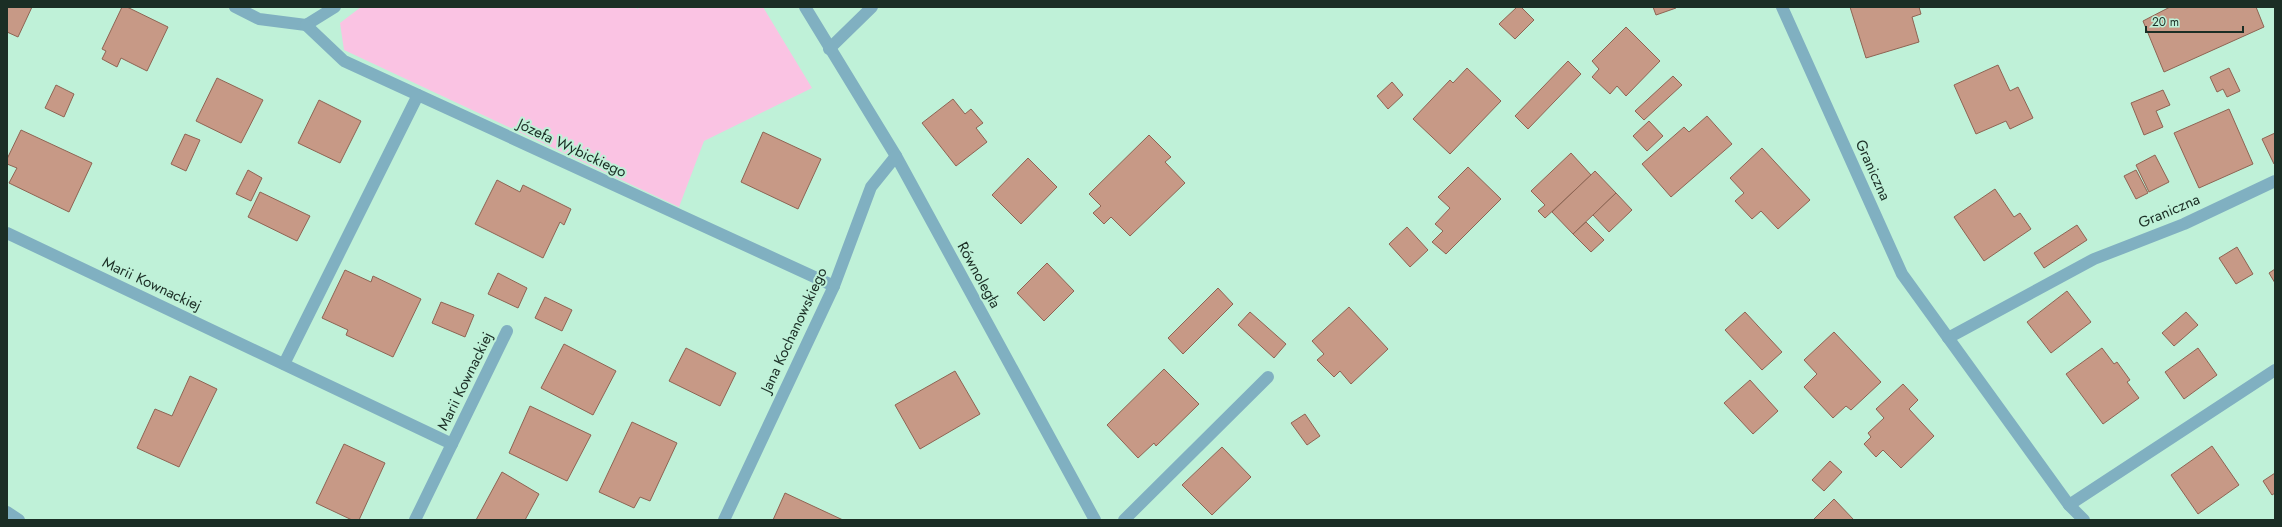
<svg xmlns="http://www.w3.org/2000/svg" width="2282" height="527" font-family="Jost,sans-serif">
<rect width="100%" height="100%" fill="#bff1d8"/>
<!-- green -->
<polygon fill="#fac3e3" points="361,7 636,7 637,9 641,7 763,7 812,88 704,141 679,207 344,50 340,23"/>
<!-- building -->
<g fill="#c79986" stroke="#8e6453">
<polygon points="7,7 32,7 18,37 7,32"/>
<polygon points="122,7 127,7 168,27 147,71 121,58 117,67 102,59 106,51 102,49"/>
<polygon points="1517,7 1521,7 1534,20 1515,39 1499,24"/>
<polygon points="1653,7 1675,7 1676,8 1656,15"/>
<polygon points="1850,7 1919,7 1921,14 1912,17 1919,42 1866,58"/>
<polygon points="2170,7 2256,7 2264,27 2164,72 2143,21"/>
<polygon points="1626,27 1660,61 1626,96 1617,86 1610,94 1592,77 1599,69 1592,61"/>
<polygon points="1568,61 1581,74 1528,129 1515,116"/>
<polygon points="1998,65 2010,91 2018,87 2033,118 2010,129 2006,121 1976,134 1954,85"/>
<polygon points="1467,68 1501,101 1450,154 1413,119 1450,80 1453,83"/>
<polygon points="2229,68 2240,91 2227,97 2223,89 2217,92 2210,77"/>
<polygon points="1673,76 1682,85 1644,120 1635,111"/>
<polygon points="217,78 263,100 241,143 196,121"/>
<polygon points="1392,82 1403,95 1388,109 1377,96"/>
<polygon points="56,85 74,94 64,117 45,108"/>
<polygon points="2163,90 2170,105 2156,111 2163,127 2144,135 2131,103"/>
<polygon points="953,99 965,114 971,109 983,123 976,128 987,142 956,166 922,123"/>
<polygon points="319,100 361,121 340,163 298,143"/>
<polygon points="2229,109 2253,164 2199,188 2174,133"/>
<polygon points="1707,116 1732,144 1671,197 1642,164 1684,127 1689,132"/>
<polygon points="1649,121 1663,136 1647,151 1633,136"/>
<polygon points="21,130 92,163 69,212 9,183 17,168 7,164 7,159"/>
<polygon points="763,132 821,159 798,209 741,182"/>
<polygon points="2275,133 2275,164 2274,164 2262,139"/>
<polygon points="185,134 200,140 186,171 171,164"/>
<polygon points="1149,135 1171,157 1165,162 1185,183 1130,236 1111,217 1104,224 1093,213 1101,206 1089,194"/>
<polygon points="1762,148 1810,200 1778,229 1761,211 1752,219 1735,201 1744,193 1730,178"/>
<polygon points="1571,153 1591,175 1545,218 1538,211 1545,205 1531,191"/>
<polygon points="2155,155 2169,182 2149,192 2136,165"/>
<polygon points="1028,158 1057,187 1021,224 992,195"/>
<polygon points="1468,167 1501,199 1446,254 1432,242 1443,231 1435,224 1450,208 1438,197"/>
<polygon points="248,170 262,178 251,201 236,194"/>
<polygon points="2136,170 2148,193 2136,199 2124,176"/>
<polygon points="1595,171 1616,193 1573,234 1552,212"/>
<polygon points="497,180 520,192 523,185 571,209 564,225 560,222 543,258 475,224"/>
<polygon points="1995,189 2014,217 2020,213 2031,229 1984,261 1954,217"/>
<polygon points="260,192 310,216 297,241 248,217"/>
<polygon points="1616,193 1632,210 1609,232 1593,215"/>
<polygon points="1586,222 1604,240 1591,252 1573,234"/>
<polygon points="2077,225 2087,240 2044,268 2034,253"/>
<polygon points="1407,227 1428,250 1410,267 1389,244"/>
<polygon points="2237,247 2253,274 2236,284 2219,258"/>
<polygon points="1047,263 1074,291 1044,321 1017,293"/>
<polygon points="2275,269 2275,283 2269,273"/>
<polygon points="345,270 371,282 373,276 421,299 393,357 346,335 348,330 322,318"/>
<polygon points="498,273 527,288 518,308 488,294"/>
<polygon points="1218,288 1233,304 1183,354 1168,338"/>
<polygon points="2067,291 2091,322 2051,353 2027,322"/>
<polygon points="545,297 572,310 562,331 535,318"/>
<polygon points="441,302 474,315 465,337 432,323"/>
<polygon points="1349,307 1388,349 1351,384 1340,371 1334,377 1317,360 1324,354 1312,341"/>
<polygon points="1250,312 1286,344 1274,358 1238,325"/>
<polygon points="1745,312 1782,352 1762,370 1725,330"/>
<polygon points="2186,312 2198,325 2174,346 2162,333"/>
<polygon points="1834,332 1881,382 1851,410 1846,406 1833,418 1804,387 1817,374 1804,360"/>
<polygon points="564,344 616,371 593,415 541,388"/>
<polygon points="686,348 736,373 720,406 669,381"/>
<polygon points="2102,348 2114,364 2117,362 2130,380 2127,382 2139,398 2103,424 2066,374"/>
<polygon points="2198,348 2217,375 2184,399 2165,372"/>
<polygon points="1164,369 1199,404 1156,446 1154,443 1138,458 1107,425"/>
<polygon points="955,371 980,414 920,449 895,405"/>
<polygon points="190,376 217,389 179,467 137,448 155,409 172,416"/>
<polygon points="1750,380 1778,411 1753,434 1724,403"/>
<polygon points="1903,384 1918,400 1909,409 1934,436 1901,468 1883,450 1876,457 1864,444 1871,437 1868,433 1884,418 1876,409"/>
<polygon points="530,406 591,435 567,481 509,453"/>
<polygon points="1305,414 1320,436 1307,445 1291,423"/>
<polygon points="632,422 677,443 650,501 640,497 634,508 599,492"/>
<polygon points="344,444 385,463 359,520 352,520 316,503"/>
<polygon points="2212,446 2239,485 2198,514 2171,475"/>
<polygon points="1222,447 1251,477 1212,515 1182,485"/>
<polygon points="1830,461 1842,472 1824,491 1812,480"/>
<polygon points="502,472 539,494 525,520 476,520"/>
<polygon points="2275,473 2275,493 2272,495 2263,481"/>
<polygon points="785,493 843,520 773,520"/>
<polygon points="1834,499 1854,520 1815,520 1814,519"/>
</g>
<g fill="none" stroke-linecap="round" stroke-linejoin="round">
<!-- minor -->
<g stroke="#80b0c1" stroke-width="12">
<polyline points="235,7 259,19 306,25 335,7"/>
<polyline points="805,7 896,156 1095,520"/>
<polyline points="1782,7 1902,274 2069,505 2084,520"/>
<polyline points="306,25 344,61 834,286"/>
<polyline points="829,49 872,7"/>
<polyline points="7,233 452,444"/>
<polyline points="1948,338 2094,259 2184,224 2275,181"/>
<polyline points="284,364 418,95"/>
<polyline points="2069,505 2275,370"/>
<polyline points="7,512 19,520"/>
<polyline points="415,520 507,331"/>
<polyline points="724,520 834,286 871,187 896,156"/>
<polyline points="1124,520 1268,377"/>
</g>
</g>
<g text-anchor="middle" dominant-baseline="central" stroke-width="4" stroke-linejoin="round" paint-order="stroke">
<!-- street labels -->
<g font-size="15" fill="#1b2e25" stroke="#bff1d8">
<text transform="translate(572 148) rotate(25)">Józefa Wybickiego</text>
<text transform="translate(1873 170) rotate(66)">Graniczna</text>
<text transform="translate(2169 211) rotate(-23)">Graniczna</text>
<text transform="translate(979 275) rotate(61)">Równoległa</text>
<text transform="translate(152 284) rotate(25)">Marii Kownackiej</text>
<text transform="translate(794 330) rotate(-65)">Jana Kochanowskiego</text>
<text transform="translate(465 381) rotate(-64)">Marii Kownackiej</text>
</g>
</g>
<!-- border -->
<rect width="2282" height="527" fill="none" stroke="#1b2e25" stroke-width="16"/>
<!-- scale -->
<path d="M2146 26v6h97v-6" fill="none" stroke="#1b2e25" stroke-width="2"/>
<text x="2152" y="26" font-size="12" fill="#1b2e25" stroke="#bff1d8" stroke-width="3" paint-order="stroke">20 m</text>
</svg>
